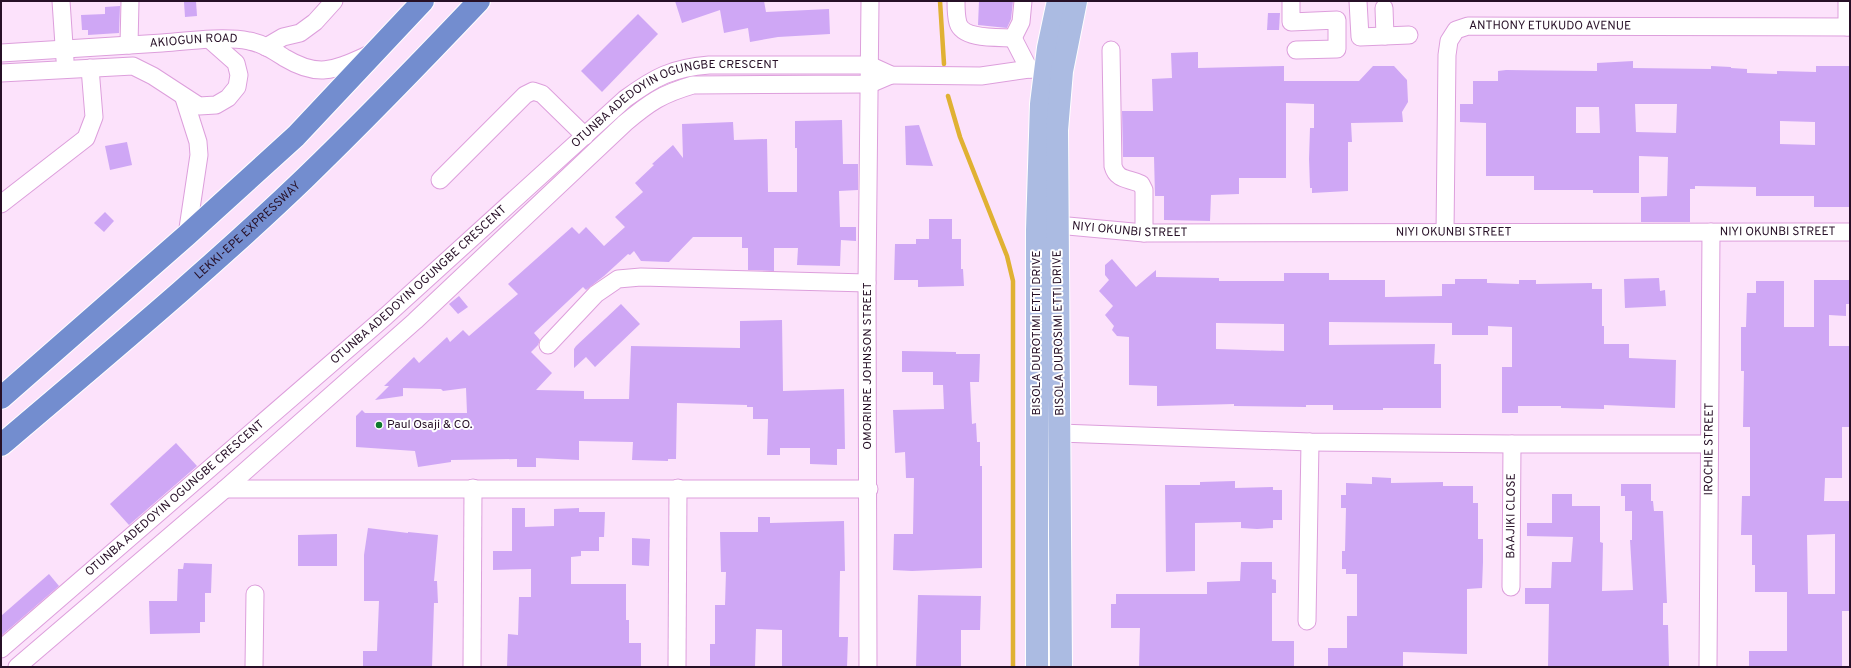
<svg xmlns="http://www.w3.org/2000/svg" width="1851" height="668" font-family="Overpass,sans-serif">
<rect width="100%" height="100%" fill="#fce2fb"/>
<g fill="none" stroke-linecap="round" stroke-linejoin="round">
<!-- stream -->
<g stroke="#e0b133" stroke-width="4.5">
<polyline points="940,1 944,64"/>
<polyline points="948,96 960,137 1007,256 1013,281 1013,667"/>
</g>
</g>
<!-- building -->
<g fill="#cfa7f5" fill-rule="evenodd">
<polygon points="196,1 197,16 185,17 184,2"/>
<polygon points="675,1 764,1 766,12 829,9 830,34 778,37 750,42 748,28 724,33 720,10 682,23"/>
<polygon points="979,1 1013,1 1011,19 1007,28 978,25"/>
<polygon points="120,6 119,33 88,35 88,30 82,30 81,15 105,14 105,7"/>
<polygon points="1268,13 1280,13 1279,30 1267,30"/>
<polygon points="638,14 658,34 602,92 581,71"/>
<polygon points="1198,52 1198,68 1284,66 1284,81 1359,81 1373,66 1394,66 1407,80 1408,102 1402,112 1403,122 1351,123 1352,142 1348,142 1348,191 1312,193 1312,188 1310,188 1309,159 1310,128 1314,128 1314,104 1286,103 1286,178 1239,178 1239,194 1211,195 1210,221 1164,220 1164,196 1155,196 1154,157 1123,157 1122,111 1153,111 1152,79 1172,78 1171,53"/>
<path d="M1633 61V68L1711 69V66L1731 67V68L1747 69V73L1777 74V71L1816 72V66H1850V207H1814V196H1756V187L1695 186V189H1690V222H1641V197L1667 196 1668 157 1639 156V193H1593V190H1534V176H1486V123L1460 122V104H1473V81H1498V71L1506 70 1597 71V63ZM1635 104H1677L1676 133 1636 132ZM1576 107H1599L1600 133H1576ZM1780 121 1815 122V145L1780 144Z"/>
<polygon points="842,120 843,164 858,164 858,190 839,191 840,227 856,227 856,241 841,240 840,266 797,265 798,248 774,248 774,271 748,270 748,248 742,248 742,237 693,237 669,262 641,261 634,251 630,255 628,254 604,276 586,290 583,287 534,333 540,340 538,345 531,352 552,373 536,390 584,391 584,399 629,399 631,346 740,348 740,321 782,320 783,391 844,389 845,449 837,449 837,465 810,464 810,448 780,448 780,455 767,455 768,419 753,419 753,407 747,407 747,405 677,403 676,459 668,459 668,461 632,460 633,442 579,441 579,460 536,458 536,467 517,467 517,459 451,460 451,462 418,467 415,451 356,447 356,416 362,410 365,413 467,413 466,388 443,391 441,389 403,388 403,396 375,400 389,386 384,386 414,357 419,363 447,337 450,342 463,330 469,336 518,294 508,284 572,227 579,234 586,227 604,246 625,227 615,217 643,192 635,183 654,165 652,164 673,145 683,158 682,124 733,122 734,140 767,139 768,192 797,192 797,148 795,148 795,121"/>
<polygon points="919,125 933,166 906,165 905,126"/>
<polygon points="127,142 132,165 110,170 105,146"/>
<polygon points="105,212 114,221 104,232 94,223"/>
<polygon points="929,219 952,219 952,239 961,239 961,269 963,269 964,286 918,287 918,280 894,280 895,244 916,244 916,239 929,239"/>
<path d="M1112 259 1136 287 1156 270V277L1219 278V281H1284V273H1329V280H1385V297L1442 296V284H1455V279H1487V283L1519 284V280H1536V284L1592 283V289H1602V326H1604V344H1629V358L1676 360 1675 408 1604 405V409L1561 408V406H1518V413H1502V367H1512V327L1488 326V335H1452V323L1329 322V345L1435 344 1434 364H1441V408H1383V410H1333V405H1306V407L1234 406V404L1157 406V386L1129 385V337L1117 336 1112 330 1114 326 1105 315 1113 306 1099 291 1109 280 1105 275V265ZM1216 323 1284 324V351L1216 349Z"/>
<polygon points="1659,278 1660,291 1665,290 1666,306 1625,308 1624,279"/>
<path d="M1814 280H1850V304H1846V316L1829 315V346H1850V427H1842V478H1825L1824 501H1849L1850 504V611H1842V667H1749V651H1787V592H1755V565H1752V535H1741L1742 496H1750V427H1743L1744 371H1741V327H1746L1747 293H1756V281H1784V327H1814ZM1835 534V594H1808L1807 535Z"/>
<polygon points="459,296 468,307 458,314 449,304"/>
<polygon points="621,304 640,324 595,367 586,357 574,368 574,349 576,346"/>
<polygon points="902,351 956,352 956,354 980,354 979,382 970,382 972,424 976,423 977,442 980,442 980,466 982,466 982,568 912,571 893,570 894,534 913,534 914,478 906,478 905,452 895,453 893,410 944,409 943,385 933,385 933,372 902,372"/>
<polygon points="176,443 197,466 129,525 110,504"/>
<polygon points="1372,477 1391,478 1391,483 1443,482 1443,486 1473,486 1473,503 1478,503 1478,539 1483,539 1483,562 1482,588 1467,589 1467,654 1403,652 1403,667 1328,667 1328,648 1347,648 1347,616 1357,616 1357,574 1346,574 1346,569 1342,569 1342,551 1345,551 1346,508 1341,508 1341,495 1346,495 1346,483 1372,484"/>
<polygon points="1235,481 1235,488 1273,487 1273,490 1282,490 1282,520 1273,520 1273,528 1257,529 1241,528 1241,522 1195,523 1195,571 1166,572 1165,485 1200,485 1200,482"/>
<polygon points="1621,484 1651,484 1651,501 1653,501 1654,511 1663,511 1667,603 1663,603 1663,625 1668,625 1669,667 1548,667 1549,604 1525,604 1525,588 1551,588 1552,562 1571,562 1573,537 1527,536 1527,523 1552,523 1552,494 1572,494 1572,506 1600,506 1600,542 1603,543 1602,591 1633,590 1630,540 1632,540 1632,511 1625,511 1625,496 1621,496"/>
<polygon points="512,508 525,508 525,527 554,526 554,509 579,508 579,512 605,512 604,537 599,537 599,551 581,551 581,556 571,557 571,584 626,584 626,620 629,620 629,643 641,643 641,667 507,667 508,634 518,635 519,597 531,597 531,569 493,570 493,551 512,551"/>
<polygon points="758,517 770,517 770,523 844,521 845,571 840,571 839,637 848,637 847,667 782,667 782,630 756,629 755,667 710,667 710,644 715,644 715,605 725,605 726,572 721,572 720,532 758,532"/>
<polygon points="368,528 408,533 408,532 438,535 434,581 437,581 438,603 434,603 432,667 363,667 363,651 377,651 379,601 364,601 364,555"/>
<polygon points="337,534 337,566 298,566 298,535"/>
<polygon points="632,538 650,539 649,566 632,565"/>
<polygon points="1241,562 1272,562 1272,579 1276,580 1276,593 1272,593 1272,641 1294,641 1294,667 1139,667 1140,628 1111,628 1111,604 1116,604 1116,594 1207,594 1207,582 1240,581"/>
<polygon points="184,563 212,564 211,593 205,593 205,622 200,622 200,633 150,634 149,601 177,601 178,569 183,569"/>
<polygon points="49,574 59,586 1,636 1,616"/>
<polygon points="918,595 981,596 980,630 961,630 961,667 916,667"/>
</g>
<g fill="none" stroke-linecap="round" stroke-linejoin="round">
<defs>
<g id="minor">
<polyline points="61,1 65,60"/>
<path d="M956 1C956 8 956 16 958 23 963 40 999 37 1013 38"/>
<polyline points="1291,1 1291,22 1337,20 1337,49 1296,50"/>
<polyline points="1358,1 1360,37 1409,35"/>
<polyline points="1384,8 1385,36"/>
<polyline points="1847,27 1847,1"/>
<polyline points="1013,38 1021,22 1023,1"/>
<polyline points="1013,38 1029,69"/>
<polyline points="129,45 130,1"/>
<polyline points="266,47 283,37 300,33 315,22 334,1"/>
<path d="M1111 50 1113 166C1117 181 1129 178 1141 184L1144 190V233"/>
<path id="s1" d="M1 53C55 50 108 46 162 43 187 41 224 36 249 41 262 43 274 51 285 58 320 79 336 69 370 54"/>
<polyline points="1,73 133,66 153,76 199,106 216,105 228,98 237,87 239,75 236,63 210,40"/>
<polyline points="184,98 198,142 199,155 187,235"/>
<polyline points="440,180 525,95 533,91 542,94 585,136"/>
<polyline points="1,204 86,138 94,117 90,68"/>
<path id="s2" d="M1057 225 1144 233 1850 232"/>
<path id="s3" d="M1445 232 1447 55 1449 41 1456 30 1468 26 1850 27"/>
<polyline points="548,345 596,294 618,279 641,277 867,283"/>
<polyline points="1060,433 1310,442 1512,444 1709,444"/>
<polyline points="225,489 869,489"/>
<path id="s4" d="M1511 587 1512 444"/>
<polyline points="1307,621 1310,442"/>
<path id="s5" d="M1 649 386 316 625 99C655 77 672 68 709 65H869L891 75 981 76 1029 69 1056 70"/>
<path d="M17 667 225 489 415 321 625 123C650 102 662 94 693 85L870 84 891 75"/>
<polyline points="254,667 255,594"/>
<polyline points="472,667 473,488"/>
<polyline points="677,667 678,488"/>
<polyline points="868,667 867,283 870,1"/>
<path id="s6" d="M1708 667 1711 232"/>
</g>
<g id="major">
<polyline points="1037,667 1037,230 1041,104 1048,48 1058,1"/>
<polyline points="1061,667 1057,130 1062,71 1076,1"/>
</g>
<g id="highway">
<polyline points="1,398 187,235 296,136 423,1"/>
<path id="s7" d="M1 445C103 358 207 272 304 179 364 121 422 61 479 1"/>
</g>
</defs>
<!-- minor casing -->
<use href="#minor" stroke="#dd9fdc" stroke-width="19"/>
<!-- major casing -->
<use href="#major" stroke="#fff" stroke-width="24"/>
<!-- highway casing -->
<use href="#highway" stroke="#fff" stroke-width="24"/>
<!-- minor -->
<use href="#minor" stroke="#fff" stroke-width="17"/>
<!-- major -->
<use href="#major" stroke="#abbbe2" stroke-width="22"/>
<!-- highway -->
<use href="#highway" stroke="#738dcf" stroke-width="22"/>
</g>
<!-- markers -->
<circle fill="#0d792d" stroke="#fff" stroke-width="1.5" cx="379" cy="425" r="4"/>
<g text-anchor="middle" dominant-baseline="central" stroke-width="4" stroke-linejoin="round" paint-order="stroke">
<!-- street labels -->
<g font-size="12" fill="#271027" stroke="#fff">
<text stroke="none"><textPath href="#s3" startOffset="299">ANTHONY ETUKUDO AVENUE</textPath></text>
<text stroke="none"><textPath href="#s1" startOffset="193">AKIOGUN ROAD</textPath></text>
<text stroke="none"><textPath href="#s5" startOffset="878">OTUNBA ADEDOYIN OGUNGBE CRESCENT</textPath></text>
<text stroke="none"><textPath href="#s2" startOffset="73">NIYI OKUNBI STREET</textPath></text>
<text stroke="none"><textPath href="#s7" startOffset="327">LEKKI-EPE EXPRESSWAY</textPath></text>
<text stroke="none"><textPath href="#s2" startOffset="397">NIYI OKUNBI STREET</textPath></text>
<text stroke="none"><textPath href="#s2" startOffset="721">NIYI OKUNBI STREET</textPath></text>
<text stroke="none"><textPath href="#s5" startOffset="554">OTUNBA ADEDOYIN OGUNGBE CRESCENT</textPath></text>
<text transform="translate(1037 333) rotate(-90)">BISOLA DUROTIMI ETTI DRIVE</text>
<text transform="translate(1059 333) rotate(-91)">BISOLA DUROSIMI ETTI DRIVE</text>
<text transform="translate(868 366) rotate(-90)">OMORINRE JOHNSON STREET</text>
<text stroke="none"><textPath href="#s6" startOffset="218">IROCHIE STREET</textPath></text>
<text stroke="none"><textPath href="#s5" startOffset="230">OTUNBA ADEDOYIN OGUNGBE CRESCENT</textPath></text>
<text stroke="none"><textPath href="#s4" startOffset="71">BAAJIKI CLOSE</textPath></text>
</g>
<!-- poi labels -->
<g font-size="12" fill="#271027" stroke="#fff" text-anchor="start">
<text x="387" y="425">Paul Osaji &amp; CO.</text>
</g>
</g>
<!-- border -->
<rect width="1851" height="668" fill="none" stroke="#271027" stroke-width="4"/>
</svg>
